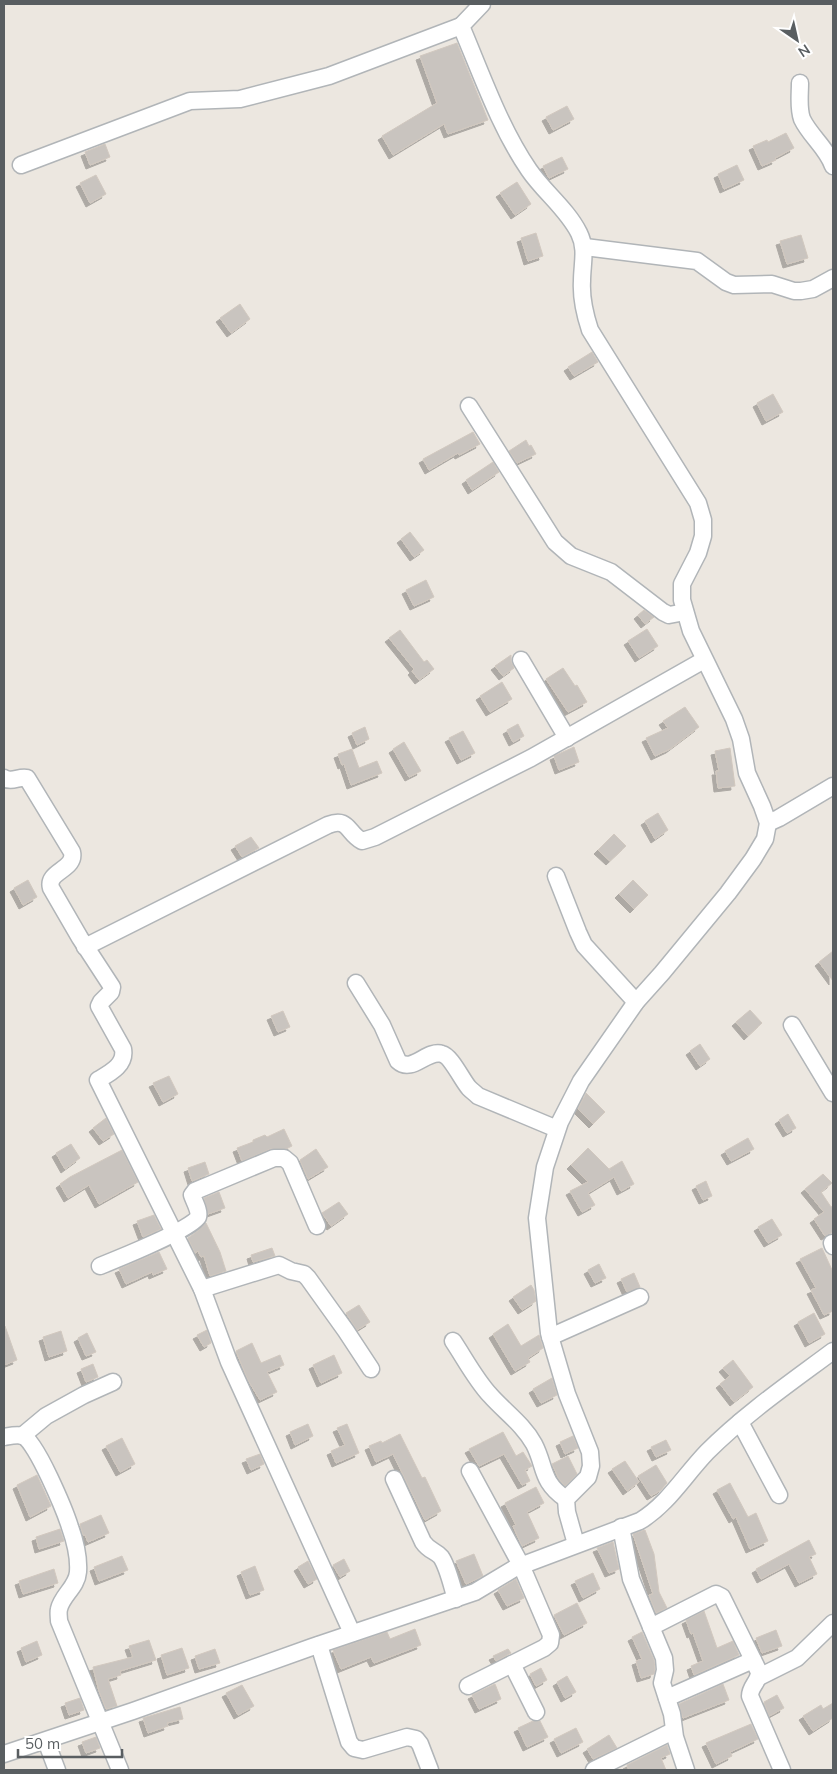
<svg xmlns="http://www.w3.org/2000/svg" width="837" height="1774" font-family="Mulish,sans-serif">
<defs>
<filter id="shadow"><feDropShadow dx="-4" dy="4" stdDeviation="0" flood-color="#0004"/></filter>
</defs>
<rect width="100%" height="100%" fill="#ece7e0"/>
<!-- building -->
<g fill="#c9c4bf" stroke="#d1c8bf" filter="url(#shadow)">
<polygon points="457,43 488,120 448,134 444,124 393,155 382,136 437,103 420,56"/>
<polygon points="567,106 574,119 553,130 546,117"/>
<polygon points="786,133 794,148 775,158 776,160 762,166 753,146 767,140 768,142"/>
<polygon points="105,144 110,157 90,165 85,152"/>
<polygon points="562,157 568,169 549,178 543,166"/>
<polygon points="737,165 744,180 724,189 718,174"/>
<polygon points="96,175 106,194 90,203 80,183"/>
<polygon points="517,182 531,204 515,215 500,193"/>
<polygon points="536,233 543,256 528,261 521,238"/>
<polygon points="801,235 808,258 787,264 780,241"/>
<polygon points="240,304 250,319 231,333 220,318"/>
<polygon points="592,352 598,362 574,376 568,367"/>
<polygon points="773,394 783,412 766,421 757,403"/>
<polygon points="473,432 480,444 459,455 458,453 429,470 423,459"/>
<polygon points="526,440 529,446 531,445 536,454 517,463 509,451"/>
<polygon points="493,462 499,472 472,490 466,480"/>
<polygon points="410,532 424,550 414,557 401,539"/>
<polygon points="426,580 434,597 414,606 406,590"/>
<polygon points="644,610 654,617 645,624 638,615"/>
<polygon points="647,629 658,646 639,658 628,641"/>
<polygon points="400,630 424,662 427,660 434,669 419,680 412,671 414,669 389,638"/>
<polygon points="511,655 511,661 514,668 503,676 495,666"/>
<polygon points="563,668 575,686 577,685 587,702 568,712 546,679"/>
<polygon points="502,682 512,699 490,712 480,696"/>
<polygon points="685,707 699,727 670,749 655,756 646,738 668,728 663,721"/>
<polygon points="518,724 524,736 513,742 507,730"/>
<polygon points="365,727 369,739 357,745 352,733"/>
<polygon points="463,731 475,753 461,760 449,738"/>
<polygon points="404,742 421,771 409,777 393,749"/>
<polygon points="574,747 579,762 559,770 554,756"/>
<polygon points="730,748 735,786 718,788 716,771 719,771 715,751"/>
<polygon points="352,749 359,768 377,761 382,773 351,785 344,764 342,765 338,754"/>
<polygon points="658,813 668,830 655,839 645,821"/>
<polygon points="614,834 626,846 610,861 598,850"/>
<polygon points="251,837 259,848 242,857 235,846"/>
<polygon points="28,880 37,897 23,905 14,888"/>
<polygon points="633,880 648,895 634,909 619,894"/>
<polygon points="833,951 833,981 819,962"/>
<polygon points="750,1010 762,1023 748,1036 736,1022"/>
<polygon points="283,1011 290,1027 278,1032 271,1016"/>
<polygon points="700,1044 710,1059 700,1066 690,1051"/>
<polygon points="169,1076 178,1094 163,1102 153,1083"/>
<polygon points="586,1093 605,1112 593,1124 578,1109"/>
<polygon points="788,1114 796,1128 787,1133 779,1120"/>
<polygon points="106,1118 114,1134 103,1141 93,1128"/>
<polygon points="284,1129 292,1146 286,1149 270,1149 242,1161 237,1148 253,1142 253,1140 265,1135 267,1137"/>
<polygon points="748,1138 754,1149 731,1161 725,1151"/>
<polygon points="71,1144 80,1158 65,1169 56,1153"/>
<polygon points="588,1148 611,1171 609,1169 622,1161 634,1184 621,1191 614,1177 588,1193 595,1205 582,1212 570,1191 588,1182 571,1165"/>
<polygon points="316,1149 328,1167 308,1179 300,1160"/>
<polygon points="122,1150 138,1182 99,1204 89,1185 68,1198 60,1184 70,1177"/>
<polygon points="205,1162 209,1174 192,1181 188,1168"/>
<polygon points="823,1174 832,1183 821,1192 831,1207 833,1206 833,1232 825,1236 814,1219 824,1212 805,1189"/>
<polygon points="706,1181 712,1196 703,1200 696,1186"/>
<polygon points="219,1192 225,1208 208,1214 204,1198"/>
<polygon points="339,1202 348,1214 331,1226 322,1213"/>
<polygon points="154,1215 161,1229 143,1237 137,1221"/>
<polygon points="772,1219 782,1235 768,1243 758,1227"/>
<polygon points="206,1223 220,1252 226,1271 210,1276 204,1256 201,1257 198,1251 195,1253 188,1238 199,1230"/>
<polygon points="272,1248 275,1256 253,1262 251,1255"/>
<polygon points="822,1248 833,1272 833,1311 824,1315 811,1290 816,1288 800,1259"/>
<polygon points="159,1252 167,1269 153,1275 152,1272 126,1284 119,1269"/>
<polygon points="599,1264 606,1278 595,1283 588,1270"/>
<polygon points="634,1273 640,1287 627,1292 621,1279"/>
<polygon points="531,1285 534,1290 536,1301 522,1310 513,1297"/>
<polygon points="359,1305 370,1322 357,1330 346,1313"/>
<polygon points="814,1313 825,1334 809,1343 798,1322"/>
<polygon points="508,1324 521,1346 539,1335 543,1348 528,1358 530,1362 515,1371 493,1334"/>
<polygon points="5,1326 17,1360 4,1365 4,1327"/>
<polygon points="207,1330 211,1343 204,1347 197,1335"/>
<polygon points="61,1331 67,1351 49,1357 43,1337"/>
<polygon points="87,1333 96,1352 86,1356 78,1338"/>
<polygon points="252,1343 261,1363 280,1355 284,1365 267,1372 277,1392 260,1400 248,1380 236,1351"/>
<polygon points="334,1355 342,1373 321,1383 313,1365"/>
<polygon points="733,1360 753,1387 734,1402 720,1384 730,1376 723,1368"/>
<polygon points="93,1364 98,1377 86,1382 81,1369"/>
<polygon points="552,1378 557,1395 541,1403 533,1389"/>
<polygon points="308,1424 313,1436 295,1445 290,1432"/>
<polygon points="347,1424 359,1453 336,1463 331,1451 345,1445 337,1428"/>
<polygon points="503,1432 516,1456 523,1452 532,1466 525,1470 530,1481 522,1485 504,1454 479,1466 469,1449"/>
<polygon points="400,1434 422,1478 425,1477 441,1511 425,1520 393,1454 376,1462 369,1446 381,1441 382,1443"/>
<polygon points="573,1436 578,1448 565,1454 560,1442"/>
<polygon points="122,1438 135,1464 120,1472 106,1446"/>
<polygon points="666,1440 671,1450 656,1457 651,1447"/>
<polygon points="260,1454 264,1464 251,1470 246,1459"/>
<polygon points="568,1456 577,1474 565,1486 559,1479 552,1464"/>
<polygon points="625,1461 639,1482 627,1491 612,1469"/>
<polygon points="656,1465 667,1483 661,1490 651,1496 638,1476"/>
<polygon points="37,1475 51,1506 30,1517 17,1485"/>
<polygon points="730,1483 748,1517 756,1513 768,1541 750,1549 736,1517 733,1519 717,1490"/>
<polygon points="536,1487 544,1503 527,1512 539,1538 522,1546 513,1526 516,1525 505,1503"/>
<polygon points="101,1515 109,1533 88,1542 85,1535 83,1535 80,1524"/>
<polygon points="60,1529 64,1541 39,1549 36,1537"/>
<polygon points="645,1530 654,1554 659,1592 667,1608 656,1613 649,1595 653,1594 633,1534"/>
<polygon points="809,1540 816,1554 809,1557 817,1574 799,1583 789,1564 761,1579 756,1569"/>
<polygon points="613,1542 619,1569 609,1573 597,1548"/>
<polygon points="474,1554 483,1576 466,1584 456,1561"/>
<polygon points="122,1556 128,1570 99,1581 94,1567"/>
<polygon points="344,1559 350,1571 340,1577 333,1565"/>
<polygon points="308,1561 317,1579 308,1584 298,1567"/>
<polygon points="255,1566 264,1590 250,1595 241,1572"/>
<polygon points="54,1569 58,1583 23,1594 19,1581"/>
<polygon points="593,1573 600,1589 583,1598 575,1581"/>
<polygon points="516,1579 524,1598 507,1606 498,1590"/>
<polygon points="577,1603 587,1623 564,1635 554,1615"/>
<polygon points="704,1611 717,1648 733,1641 739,1655 694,1675 691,1666 703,1661 693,1633 691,1634 686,1620"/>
<polygon points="415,1629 421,1645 374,1663 371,1657 341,1669 333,1650 387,1632 390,1639"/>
<polygon points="776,1630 782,1646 762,1653 756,1638"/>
<polygon points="642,1632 654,1660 655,1669 654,1674 641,1678 636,1661 642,1659 632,1637"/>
<polygon points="149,1640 156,1660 120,1671 121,1675 108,1679 117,1706 106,1709 99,1691 93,1667 133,1657 129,1646"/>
<polygon points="37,1641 42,1655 26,1662 21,1648"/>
<polygon points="182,1648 189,1668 167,1675 161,1655"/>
<polygon points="215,1649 220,1663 199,1669 195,1656"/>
<polygon points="508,1649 511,1653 496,1661 493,1656"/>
<polygon points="541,1668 547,1680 536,1686 530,1674"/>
<polygon points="567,1676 576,1692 565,1698 557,1682"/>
<polygon points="495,1684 501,1699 479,1709 472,1695"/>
<polygon points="723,1684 729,1700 683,1718 679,1704"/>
<polygon points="242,1685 254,1706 238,1715 226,1693"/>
<polygon points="777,1695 784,1708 769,1716 764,1702"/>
<polygon points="80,1698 84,1710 69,1715 65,1703"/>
<polygon points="833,1703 833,1718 813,1731 803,1716 821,1705 823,1709"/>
<polygon points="180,1707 183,1719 167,1723 168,1726 148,1733 143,1718"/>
<polygon points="533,1721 540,1721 548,1737 527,1747 518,1728"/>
<polygon points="751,1724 758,1739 730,1752 732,1756 716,1764 706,1743"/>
<polygon points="576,1728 583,1742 561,1753 554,1739"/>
<polygon points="609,1735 617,1748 593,1759 587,1749"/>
<polygon points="96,1737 100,1748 86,1753 82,1742"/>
<polygon points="667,1745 670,1754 661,1758 666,1770 629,1770 627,1765"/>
</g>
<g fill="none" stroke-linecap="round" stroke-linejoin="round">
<defs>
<g id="minor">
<path d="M482 4 461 26C481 73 500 128 529 170 544 192 567 209 579 233 587 249 582 264 582 281 581 297 585 315 590 330L698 503 703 520V536L698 553 682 584V600L691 631 734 719 741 739 747 773 762 806 768 823 765 839 753 859 728 893 662 973 636 1002 581 1081 560 1122 545 1167 537 1218 549 1333 567 1394 590 1452 591 1466 588 1477 566 1499 567 1512 576 1544"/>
<path d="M800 83C800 95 798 108 802 119 810 136 827 148 833 166"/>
<polyline points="21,165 190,101 240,99 329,76 461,26"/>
<polyline points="585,247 697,261 726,282 734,285 772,284 794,291 801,291 813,289 833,278"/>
<polyline points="469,406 555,542 571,556 611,572 663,612 669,615 685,612"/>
<polyline points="521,660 567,738"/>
<path d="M4 778C12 783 19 776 27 778L72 852C76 870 46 871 51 888L80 938 112 987 111 992 101 1002 99 1006 123 1049C126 1065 110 1073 98 1080L202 1289 229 1362 352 1633"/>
<polyline points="768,823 779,818 833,786"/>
<polyline points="556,876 578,932 584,945 636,1002"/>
<path d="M85 947 328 825C349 817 347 833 362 841L375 837 531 758 704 660"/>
<path d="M356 983 382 1025 398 1061C412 1074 427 1049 442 1054 451 1056 462 1080 469 1088 472 1091 475 1093 478 1096L557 1129"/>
<polyline points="792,1025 833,1093"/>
<polyline points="832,1243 833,1246"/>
<path d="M100 1266C115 1260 195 1228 198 1217 200 1211 194 1201 192 1195L195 1191 274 1158H284L290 1163 317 1226"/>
<polyline points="202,1289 279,1265 291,1271 304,1274 308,1278 346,1331 371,1369"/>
<polyline points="550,1337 640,1297"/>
<path d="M453 1341C465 1359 476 1380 490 1395 505 1412 523 1424 534 1444 546 1467 540 1481 566 1499"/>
<polyline points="740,1422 779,1495"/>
<polyline points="22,1436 46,1416 84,1395 113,1382"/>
<path d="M4 1437C10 1436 17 1434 23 1436 36 1441 65 1511 70 1527 75 1541 79 1558 78 1572 77 1587 62 1595 59 1609 58 1613 59 1617 59 1621L120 1770"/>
<path d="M394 1479 423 1542C429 1551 436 1551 441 1557 448 1567 452 1587 456 1599"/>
<polyline points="621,1527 631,1579 664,1658 665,1670 662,1683 672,1714 675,1737 686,1770"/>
<path d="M651 1627 716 1594 722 1597 759 1672C759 1682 750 1686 750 1696L782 1770"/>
<polyline points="319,1645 349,1742 354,1748 363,1750 407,1737 416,1739 420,1744 430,1770"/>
<polyline points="512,1664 536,1712"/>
<polyline points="759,1677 797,1658 833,1623"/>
<polyline points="468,1686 544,1648 550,1643 551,1635 521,1565 470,1471"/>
<polyline points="667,1698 753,1660"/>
<polyline points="46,1741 57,1770"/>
<path d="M4 1754 133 1711 312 1647 475 1592 515 1568 640 1521C668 1504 684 1476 707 1452 745 1414 790 1383 833 1351"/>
<polyline points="594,1770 673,1731"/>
</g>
</defs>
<!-- minor casing -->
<use href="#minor" stroke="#b1b5b8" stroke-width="19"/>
<!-- minor -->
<use href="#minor" stroke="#fff" stroke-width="16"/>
</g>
<!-- border -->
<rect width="837" height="1774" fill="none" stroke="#595e61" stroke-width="10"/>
<!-- north arrow -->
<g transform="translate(797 40) rotate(146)" stroke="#ffffff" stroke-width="4" paint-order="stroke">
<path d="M0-4L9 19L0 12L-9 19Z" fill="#595e61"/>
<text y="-8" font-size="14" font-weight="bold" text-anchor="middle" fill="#595e61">N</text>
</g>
<!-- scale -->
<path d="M18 1749v8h104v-8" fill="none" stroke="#595e61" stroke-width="2.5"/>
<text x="25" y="1749" font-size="15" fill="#595e61" stroke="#ffffff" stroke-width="4" paint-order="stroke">50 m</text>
</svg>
